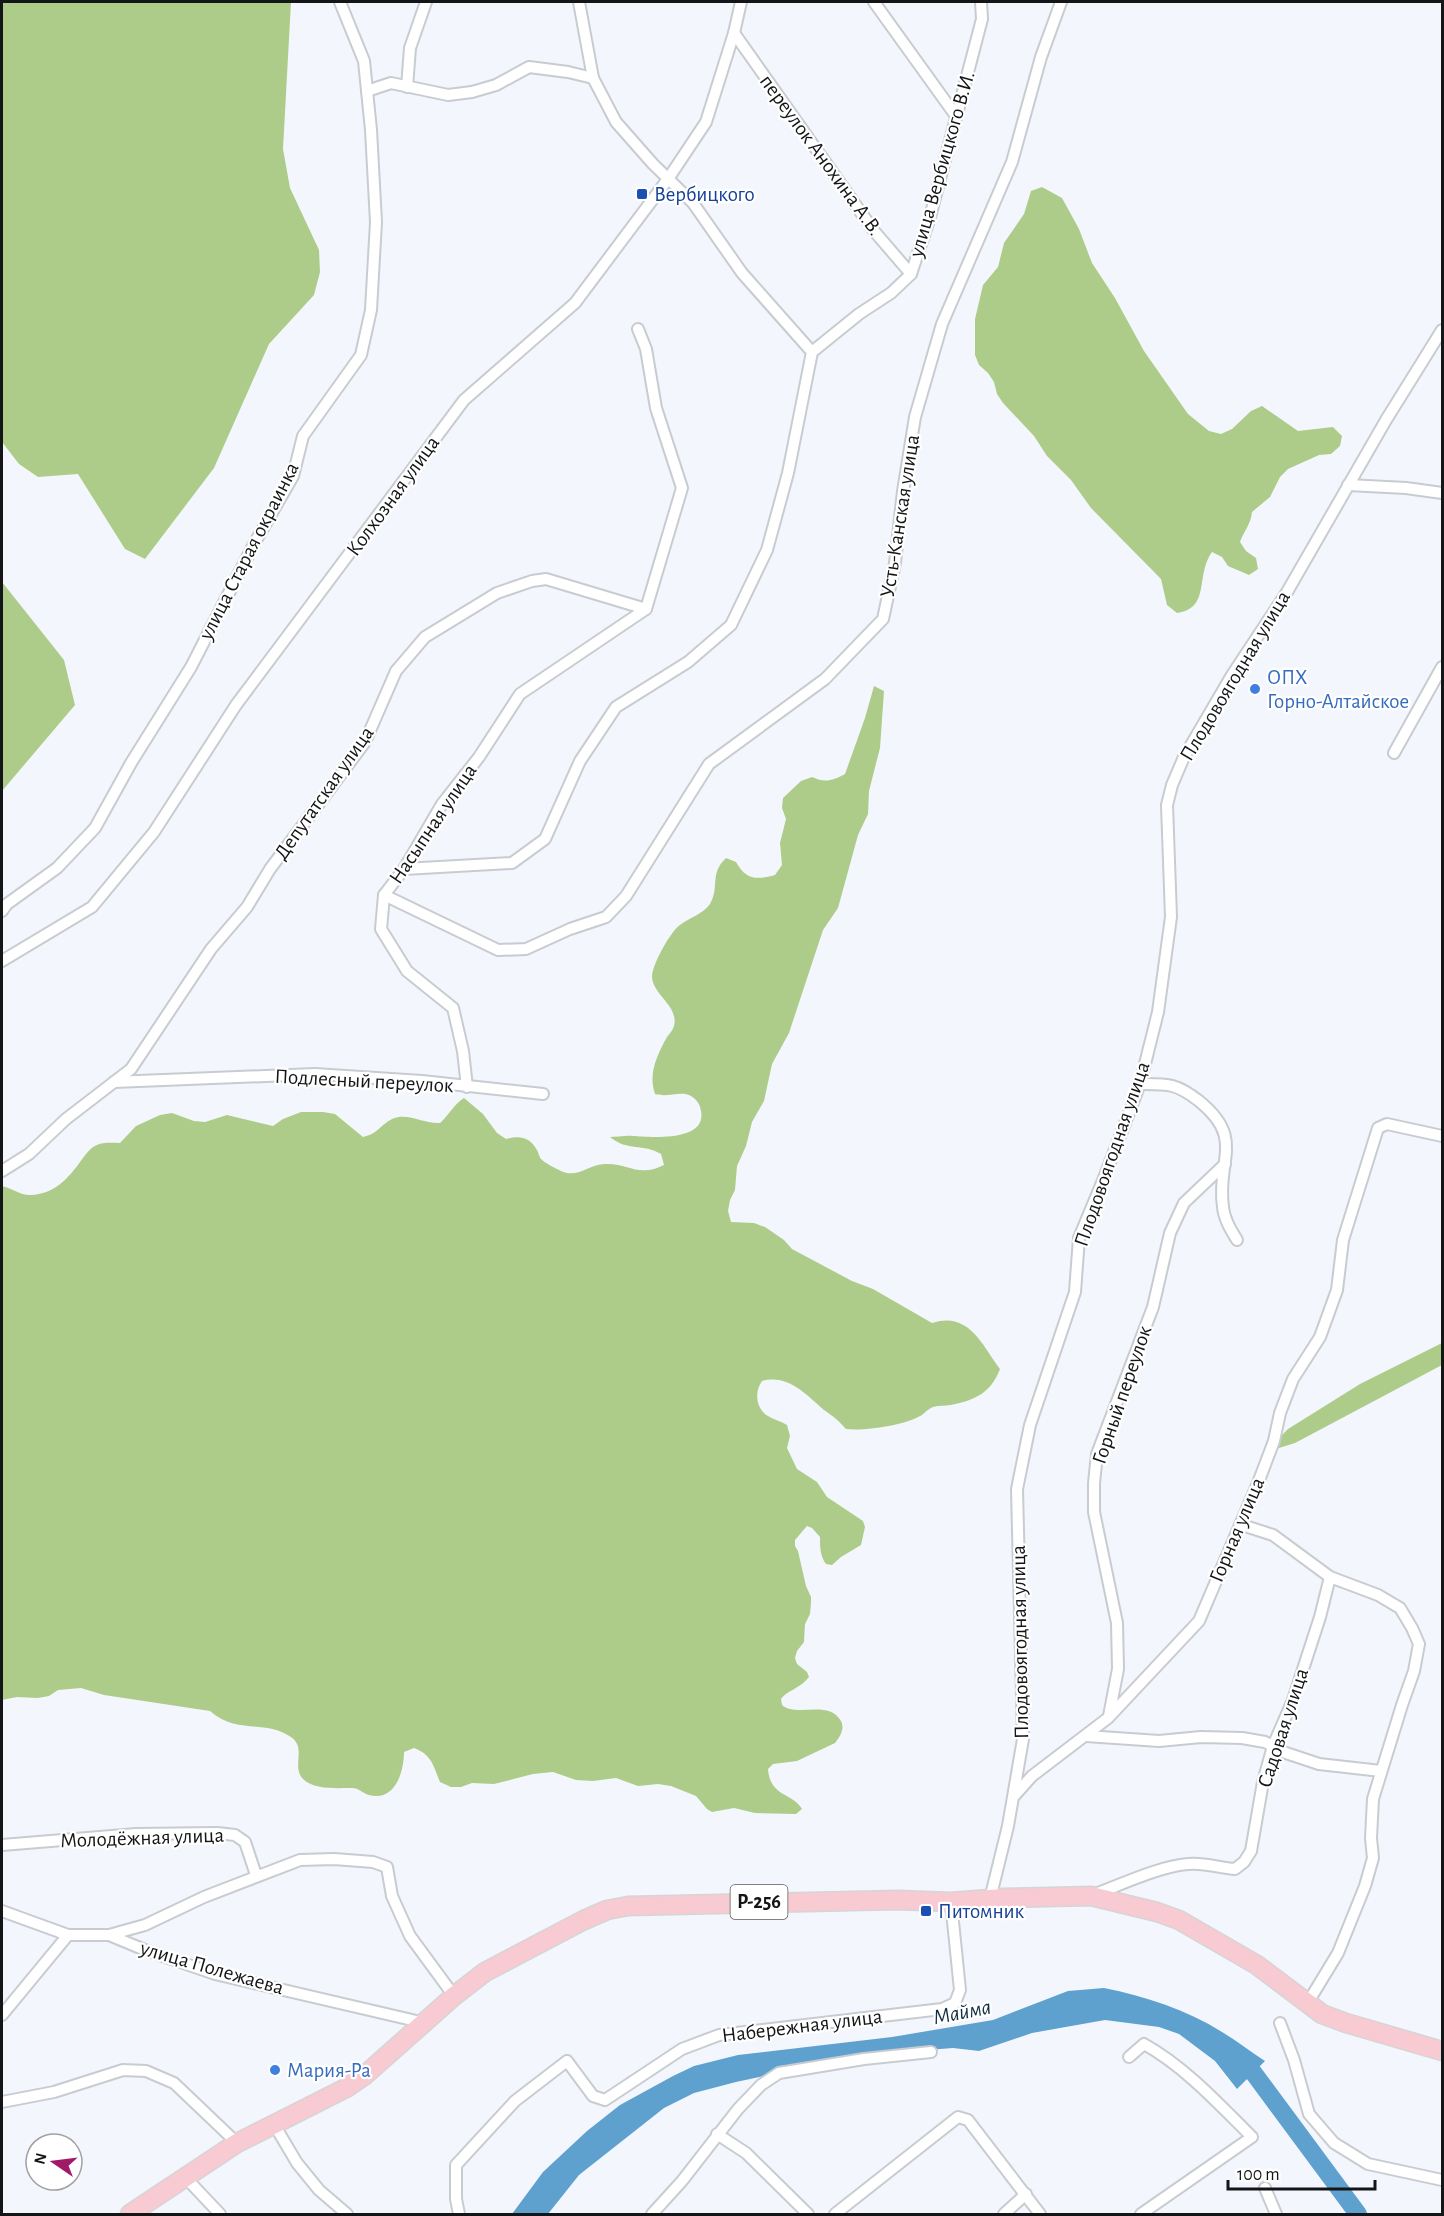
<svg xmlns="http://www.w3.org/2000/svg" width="1444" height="2216" font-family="'Alegreya Sans',sans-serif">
<rect width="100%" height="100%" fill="#f3f7fd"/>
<!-- forest -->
<g fill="#adcc89">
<polygon points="2,2 291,2 283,149 290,188 319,250 320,272 314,295 269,344 214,468 145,559 125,549 78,474 38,477 19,464 2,442"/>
<path d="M1042 187 1062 198 1079 229 1092 263 1115 298 1144 351 1188 414 1209 431 1221 434 1232 429 1251 411 1262 406 1298 431 1333 427 1342 436 1340 446 1331 454 1319 455 1288 469 1280 477 1270 497 1252 512C1251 524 1244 531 1240 542L1246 551 1256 558 1258 569 1249 575 1228 566 1222 557 1212 552C1195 576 1211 608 1177 613L1167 605 1161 579 1091 508 1071 480 1047 456 1034 436 1003 403 997 394 994 382 988 373 979 365 975 355V319L983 285 998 267 1004 243 1024 214 1031 191Z"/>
<polygon points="2,582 64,660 75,705 2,791"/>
<path d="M874 686 884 691 880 748 869 791 868 814 858 835 838 908 823 930 789 1033 772 1064 764 1101 752 1122 746 1146 737 1166 735 1190 730 1200 728 1211 731 1222 754 1223 765 1227 784 1240 792 1249 852 1281 873 1289 932 1323C969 1311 982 1345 1000 1369 991 1393 975 1400 951 1405 945 1406 939 1405 933 1407 927 1409 924 1415 918 1417 901 1426 864 1431 846 1429 839 1421 833 1416 824 1410 806 1395 789 1374 762 1381 754 1392 756 1409 768 1416 774 1420 781 1421 787 1425L790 1436 787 1448 797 1469 817 1482 827 1497 863 1521 865 1527 861 1545 841 1557 832 1565 826 1564C820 1556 820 1547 820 1537L812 1528 807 1526 795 1540V1546L798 1551 806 1586 811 1597V1603L810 1614 805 1624 804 1642 797 1651 795 1658 797 1664 807 1672 809 1677C800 1689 787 1690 781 1699L782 1705C797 1718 828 1699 841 1721 845 1729 840 1737 835 1743L797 1761 773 1764 768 1769C770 1797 793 1793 802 1809L796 1814 755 1813 734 1808 712 1812 707 1809 696 1796 671 1786 658 1784 638 1786 616 1778 593 1781 576 1780 553 1772 533 1774 494 1784 472 1783 461 1787H451L440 1782C433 1765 432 1755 414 1748L404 1752C404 1772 395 1802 369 1795 362 1793 359 1788 352 1788 337 1788 314 1790 303 1779 291 1766 307 1748 291 1737 264 1719 237 1735 210 1711L104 1695 81 1688 58 1690 49 1696 38 1698 17 1697 2 1700V1186C12 1188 21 1196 32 1195 57 1193 70 1176 83 1158 86 1154 91 1147 97 1145 103 1142 113 1143 120 1143L136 1126 160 1115 172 1113 194 1121 205 1122 227 1115 273 1126 283 1119 301 1112H323L335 1114 363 1137C378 1134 380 1125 392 1119 408 1112 423 1124 440 1123 449 1115 453 1105 464 1098L483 1114 497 1133 506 1139C520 1135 530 1137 537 1150 538 1152 540 1158 541 1159 545 1163 555 1168 561 1171 577 1179 589 1164 605 1164 630 1163 637 1178 664 1165L661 1154C643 1143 628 1152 610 1137 617 1137 626 1135 633 1136 651 1137 707 1142 701 1111 700 1104 697 1100 691 1096 681 1090 668 1098 655 1094 648 1074 657 1055 667 1037 670 1033 673 1030 674 1026 679 1006 653 995 652 977 652 965 670 932 680 925 690 917 702 915 710 904 720 887 709 874 726 858L736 862C746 880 756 880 775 875L782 865 780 843 786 819 782 808 783 798 801 781 812 777C825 783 832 781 845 774L865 718Z"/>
<path d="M1442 1343V1365L1295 1443 1279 1448C1277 1439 1282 1435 1288 1429L1360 1384Z"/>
</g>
<!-- water -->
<path fill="#5fa1ce" d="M1104 1988C1145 1996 1187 2010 1222 2032 1237 2041 1251 2052 1265 2061L1237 2089 1215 2061 1179 2034 1159 2027 1105 2020 1032 2033 979 2051 953 2048 864 2055 736 2082 694 2093 664 2108 579 2175 548 2214H512L543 2172 587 2131 620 2105 673 2076 694 2066 738 2055 892 2037 993 2020 1068 1991Z"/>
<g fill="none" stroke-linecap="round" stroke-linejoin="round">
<!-- river -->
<polyline stroke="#5fa1ce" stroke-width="18" points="1238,2055 1244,2060 1358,2214"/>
<defs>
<g id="street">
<polyline points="874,2 956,116"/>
<polyline points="734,33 874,231 911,274"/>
<polyline points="407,87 410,48 426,2"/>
<polyline points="367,91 391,83 448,95 472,92 496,85 529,67 568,72 593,78"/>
<polyline points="812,352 859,314 891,293 911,274 930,217 982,19 981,2"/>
<polyline points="1348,485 1406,488 1442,493"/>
<polyline points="1394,753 1442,667"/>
<polyline points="404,869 512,863 545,839 580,761 616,707 688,662 731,625 767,550 788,473 812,352 742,273 693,203 653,164 616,122 593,78 579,2"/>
<polyline points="384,895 498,950 526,949 570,929 606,917 626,896 709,764 825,679 883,619 895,563 903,491 915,417 942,324 1012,162 1041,57 1061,2"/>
<polyline points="2,911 7,904 57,868 95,828 131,763 191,667 254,544 293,476 303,436 361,355 371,310 376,222 371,130 364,61 340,2"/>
<polyline points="2,961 92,907 154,832 236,705 464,400 575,303 668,179 706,122 734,33 741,2"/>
<polyline points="114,1082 315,1074 422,1081 543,1094"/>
<path d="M1140 1084C1168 1084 1176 1083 1199 1101 1246 1139 1216 1160 1223 1207 1224 1219 1231 1230 1237 1240"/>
<polyline points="467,1087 463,1051 453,1008 407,971 381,929 384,895 404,869 442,804 479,757 520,694 646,609"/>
<polyline points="2,1171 29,1154 66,1119 131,1069 211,949 247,907 270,869 365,742 396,671 425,637 497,593 532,581 546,579 646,609 682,488 656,408 646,349 638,329"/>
<polyline points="1242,1525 1273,1535 1330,1577 1378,1595 1400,1608 1412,1628 1419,1644 1414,1671 1402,1705 1373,1799 1371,1838 1373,1858 1365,1886 1338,1953 1307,2004"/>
<polyline points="1109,1716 1118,1669 1117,1623 1094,1512 1094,1483 1097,1454 1153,1307 1170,1233 1184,1203 1225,1164"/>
<polyline points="1086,1736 1159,1741 1201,1737 1242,1738 1265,1742 1286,1753 1319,1764 1381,1771"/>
<polyline points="1015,1795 1032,1776 1108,1718 1199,1621 1258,1483 1274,1441 1280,1413 1293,1379 1320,1337 1337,1290 1343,1240 1378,1128 1387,1124 1442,1136"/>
<polyline points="2,1845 136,1834 217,1833 235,1835 245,1842 256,1875"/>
<path d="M1093 1895C1120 1885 1160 1866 1188 1864 1204 1862 1219 1868 1235 1869L1244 1862 1251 1851 1263 1782 1273 1746 1293 1700 1320 1617 1330 1577"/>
<polyline points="990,1899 1008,1826 1023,1739 1017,1489 1030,1425 1075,1292 1079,1238 1104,1178 1140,1084 1158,1012 1171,917 1167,805 1172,785 1184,757 1232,675 1287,592 1386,420 1442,330"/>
<polyline points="2,1911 68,1935 109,1935 145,1950 215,1974 425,2023"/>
<polyline points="109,1935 145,1925 204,1897 300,1860 334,1859 373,1862 387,1867 392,1896 410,1936 454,1996"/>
<polyline points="2,2015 68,1935"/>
<polyline points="1280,2023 1294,2060 1309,2114 1334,2143 1368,2164 1442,2180"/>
<path d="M1129 2057 1144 2044C1185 2067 1218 2103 1252 2137L1141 2214"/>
<polyline points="2,2102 54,2092 123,2070 146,2071 174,2083 237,2143"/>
<polyline points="275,2126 297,2163 319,2190 347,2214"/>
<polyline points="717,2134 746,2153 808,2214"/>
<polyline points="185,2177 220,2214"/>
<polyline points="1265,2188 1276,2214"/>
<polyline points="459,2214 456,2199 456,2165 515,2101 567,2061 593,2096 605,2100 682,2049 719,2035 942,2009 955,2003 960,1990 951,1902"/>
<polyline points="652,2214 682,2181 738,2109 761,2085 779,2073 864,2059 931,2052"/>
<polyline points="835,2214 958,2117 968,2120 1040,2214"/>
<polyline points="1004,2214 1026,2194"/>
</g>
<polyline id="primary" points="130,2214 237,2143 346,2088 365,2075 454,1996 485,1972 584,1920 607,1910 628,1906 898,1900 951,1902 1003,1898 1091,1896 1157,1912 1179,1920 1257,1965 1322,2014 1346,2023 1442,2051"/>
</defs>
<!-- street casing -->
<use href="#street" stroke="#c8ccd1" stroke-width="14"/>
<!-- primary casing -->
<use href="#primary" stroke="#d5d5d5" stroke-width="21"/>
<!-- street -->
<use href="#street" stroke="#fff" stroke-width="10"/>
<!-- primary -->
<use href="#primary" stroke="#f8cad1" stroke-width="18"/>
</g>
<!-- markers -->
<g fill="#1a4fb4" stroke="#fff" stroke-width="2">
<rect x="636" y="188" width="12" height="12" rx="3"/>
<rect x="920" y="1905" width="12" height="12" rx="3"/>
</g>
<g fill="#3f7fe0" stroke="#fff" stroke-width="2">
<circle cx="1255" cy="689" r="6"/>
<circle cx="275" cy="2070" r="6"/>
</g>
<g text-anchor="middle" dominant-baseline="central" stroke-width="4.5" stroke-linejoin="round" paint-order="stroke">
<!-- shield labels -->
<rect fill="#fff" stroke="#5a5b5c" stroke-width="1.5" x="730.5" y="1885" width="57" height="34" rx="4.5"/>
<g font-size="20" font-weight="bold" fill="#131516">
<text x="759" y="1902">Р-256</text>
</g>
<!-- street labels -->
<g font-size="21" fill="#131516" stroke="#fff">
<text transform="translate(821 155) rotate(54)">переулок Анохина А.В.</text>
<text transform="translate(942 164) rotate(-74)">улица Вербицкого В.И.</text>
<text transform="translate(393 496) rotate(-54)">Колхозная улица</text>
<text transform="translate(900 516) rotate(-81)">Усть-Канская улица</text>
<text transform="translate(249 551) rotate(-63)">улица Старая окраинка</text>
<text transform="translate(1235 676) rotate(-59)">Плодовоягодная улица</text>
<text transform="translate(324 793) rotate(-55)">Депутатская улица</text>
<text transform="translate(433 824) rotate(-56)">Насыпная улица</text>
<text transform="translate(364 1081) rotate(3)">Подлесный переулок</text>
<text transform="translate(1112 1154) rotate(-71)">Плодовоягодная улица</text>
<text transform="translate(1122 1395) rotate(-71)">Горный переулок</text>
<text transform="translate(1237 1530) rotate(-67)">Горная улица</text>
<text transform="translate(1020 1642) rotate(-91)">Плодовоягодная улица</text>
<text transform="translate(1283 1728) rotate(-72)">Садовая улица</text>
<text transform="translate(142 1838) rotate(-2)">Молодёжная улица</text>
<text transform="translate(212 1968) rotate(16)">улица Полежаева</text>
<text transform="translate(802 2026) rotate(-7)">Набережная улица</text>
</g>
<!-- transit labels -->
<g font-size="21" fill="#164399" stroke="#fff" text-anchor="start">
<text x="654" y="194">Вербицкого</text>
<text x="938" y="1911">Питомник</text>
</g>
<!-- shop labels -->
<g font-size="21" fill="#366cbe" stroke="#fff" text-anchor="start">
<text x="1267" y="677">ОПХ<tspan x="1267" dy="24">Горно-Алтайское</tspan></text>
<text x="287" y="2070">Мария-Ра</text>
</g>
<!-- water labels -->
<g font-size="22" font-style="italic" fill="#102e41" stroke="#fff">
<text transform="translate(962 2012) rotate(-11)">Майма</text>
</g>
</g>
<!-- border -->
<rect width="1444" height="2216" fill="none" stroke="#131516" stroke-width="6"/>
<!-- north arrow -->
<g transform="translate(54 2162) rotate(284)"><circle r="28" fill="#ffffff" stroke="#a1a1a2" stroke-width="1.5"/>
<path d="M0-4.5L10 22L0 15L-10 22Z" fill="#a01a68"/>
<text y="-9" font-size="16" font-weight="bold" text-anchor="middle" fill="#131516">N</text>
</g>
<!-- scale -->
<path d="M1228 2180v9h147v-9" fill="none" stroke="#131516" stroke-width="3"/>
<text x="1237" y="2180" font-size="18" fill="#131516" stroke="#ffffff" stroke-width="4.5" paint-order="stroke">100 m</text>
</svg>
